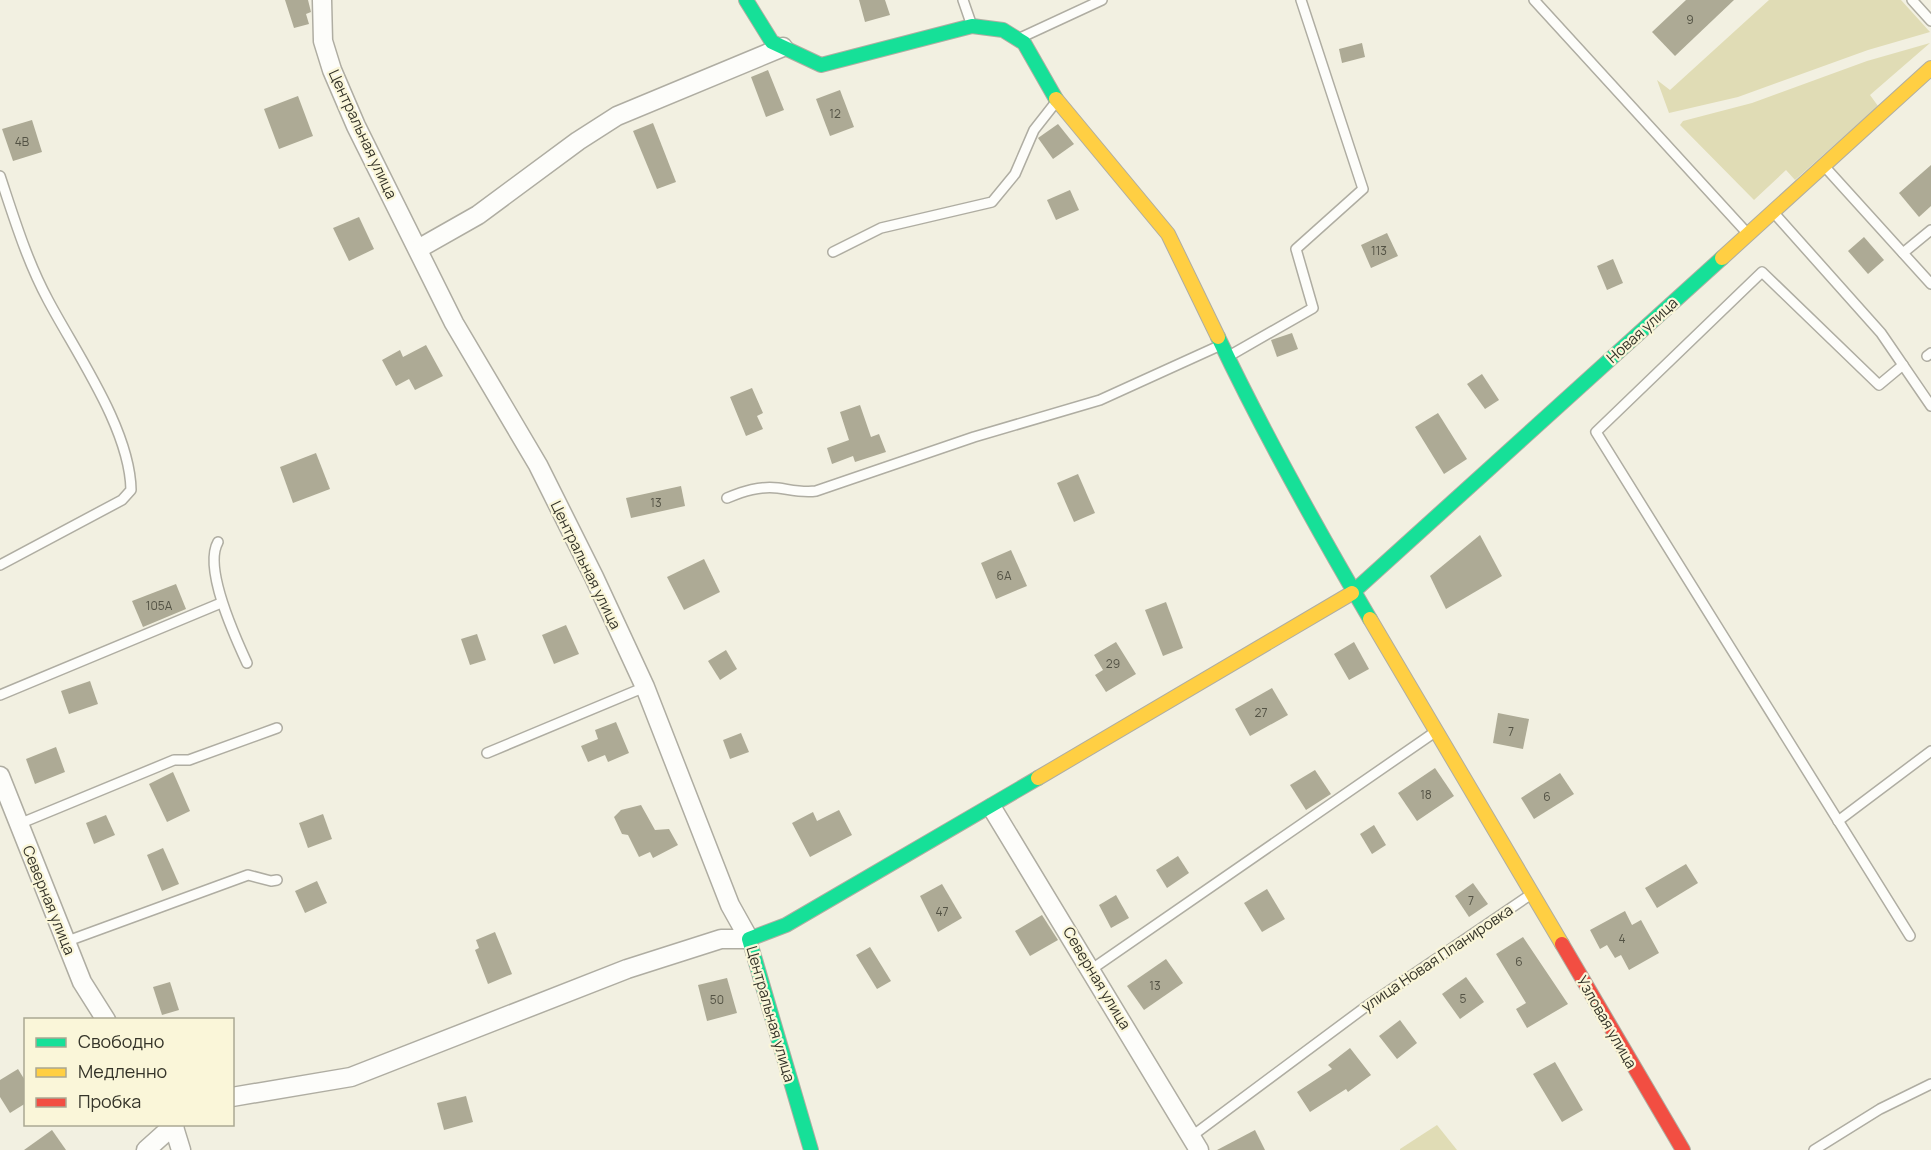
<svg xmlns="http://www.w3.org/2000/svg" width="1931" height="1150" font-family="Manrope,sans-serif">
<rect width="100%" height="100%" fill="#f2f0e1"/>
<!-- green -->
<g fill="#e0dcb5">
<polygon points="1769,0 1901,0 1930,32 1868,50 1738,97 1669,113 1657,80 1670,90"/>
<polygon points="1930,43 1870,95 1878,106 1795,180 1786,170 1754,200 1680,125 1683,121 1752,103 1867,61"/>
<polygon points="1437,1125 1457,1150 1400,1150 1400,1149"/>
</g>
<!-- building -->
<g fill="#adaa95">
<polygon points="285,0 308,0 311,12 306,14 309,24 294,28"/>
<polygon points="859,0 885,0 890,15 865,22"/>
<polygon points="1686,0 1734,0 1675,56 1652,32"/>
<polygon points="1362,43 1365,57 1342,63 1339,49"/>
<polygon points="768,70 784,110 766,117 751,77"/>
<polygon points="840,90 854,127 830,136 816,99"/>
<polygon points="298,96 313,136 279,149 264,109"/>
<polygon points="32,120 42,152 13,161 2,129"/>
<polygon points="653,123 676,182 657,189 633,131"/>
<polygon points="1058,124 1074,144 1053,159 1038,138"/>
<polygon points="1931,165 1931,206 1919,217 1899,193"/>
<polygon points="1070,190 1079,210 1056,220 1047,200"/>
<polygon points="359,217 374,249 349,261 333,228"/>
<polygon points="1387,233 1398,256 1371,268 1361,245"/>
<polygon points="1864,237 1884,260 1868,274 1848,251"/>
<polygon points="1613,259 1623,283 1607,290 1597,266"/>
<polygon points="1292,333 1298,349 1277,357 1271,340"/>
<polygon points="426,345 443,376 415,390 409,379 396,386 382,360 400,350 403,357"/>
<polygon points="1482,374 1499,400 1485,409 1467,384"/>
<polygon points="752,388 763,413 757,416 763,429 746,436 730,397"/>
<polygon points="860,405 871,437 879,434 886,452 855,462 853,456 832,464 827,448 849,440 840,412"/>
<polygon points="1438,413 1467,459 1444,474 1415,427"/>
<polygon points="316,453 330,489 293,503 280,467"/>
<polygon points="1078,474 1095,513 1074,522 1057,483"/>
<polygon points="681,486 685,506 631,518 626,498"/>
<polygon points="1480,535 1502,576 1446,609 1430,576"/>
<polygon points="1011,550 1027,586 996,599 981,563"/>
<polygon points="704,559 720,592 684,610 667,577"/>
<polygon points="176,584 186,609 143,627 132,601"/>
<polygon points="1166,602 1183,648 1163,656 1145,610"/>
<polygon points="566,625 579,654 554,664 542,635"/>
<polygon points="477,634 486,660 470,665 461,639"/>
<polygon points="1116,642 1136,674 1106,692 1095,675 1103,670 1094,655"/>
<polygon points="1354,642 1369,669 1349,680 1334,654"/>
<polygon points="726,650 737,669 720,680 708,661"/>
<polygon points="90,681 98,704 69,714 61,691"/>
<polygon points="1272,688 1288,715 1250,736 1235,709"/>
<polygon points="1498,713 1529,719 1523,749 1493,743"/>
<polygon points="616,722 629,753 608,762 605,755 588,762 581,746 598,739 595,730"/>
<polygon points="741,733 749,752 730,759 723,740"/>
<polygon points="56,747 65,772 35,784 26,759"/>
<polygon points="1435,768 1454,796 1417,821 1398,793"/>
<polygon points="1315,770 1331,794 1306,810 1290,785"/>
<polygon points="173,772 190,811 167,822 149,784"/>
<polygon points="1560,773 1574,794 1534,819 1521,798"/>
<polygon points="641,805 655,830 669,829 678,845 653,858 650,852 639,857 628,835 622,834 614,817 621,810"/>
<polygon points="839,810 852,835 810,857 792,823 813,812 817,821"/>
<polygon points="323,814 332,839 308,848 299,823"/>
<polygon points="106,815 115,835 94,844 86,823"/>
<polygon points="1374,825 1386,845 1372,854 1360,834"/>
<polygon points="163,848 179,884 162,891 147,855"/>
<polygon points="1178,856 1189,873 1167,888 1156,870"/>
<polygon points="1686,864 1698,883 1657,908 1645,888"/>
<polygon points="317,881 327,903 305,913 295,891"/>
<polygon points="1473,883 1488,904 1469,917 1455,896"/>
<polygon points="942,884 962,918 938,932 920,896"/>
<polygon points="1267,889 1285,919 1262,932 1244,903"/>
<polygon points="1116,895 1129,918 1111,928 1099,905"/>
<polygon points="1625,911 1632,925 1641,920 1659,953 1629,970 1621,955 1615,958 1607,945 1600,949 1590,930"/>
<polygon points="1042,915 1058,940 1030,956 1015,931"/>
<polygon points="495,932 512,974 488,984 475,950 479,948 476,940"/>
<polygon points="1523,937 1568,1004 1527,1028 1516,1009 1526,1003 1496,954"/>
<polygon points="870,947 891,981 877,989 856,955"/>
<polygon points="1166,959 1183,983 1144,1010 1127,986"/>
<polygon points="1466,977 1484,1002 1460,1019 1442,994"/>
<polygon points="727,978 737,1013 707,1021 698,985"/>
<polygon points="170,982 179,1010 162,1015 153,987"/>
<polygon points="1400,1020 1417,1043 1397,1059 1379,1036"/>
<polygon points="1350,1048 1371,1075 1348,1092 1346,1089 1310,1112 1297,1092 1332,1069 1328,1065"/>
<polygon points="1555,1062 1583,1110 1562,1122 1533,1074"/>
<polygon points="18,1069 26,1082 26,1103 10,1113 0,1097 0,1080"/>
<polygon points="466,1096 473,1122 444,1130 437,1103"/>
<polygon points="52,1130 66,1150 24,1150"/>
<polygon points="1255,1130 1265,1150 1217,1150"/>
</g>
<g fill="none" stroke-linecap="round" stroke-linejoin="round">
<defs>
<g id="lane">
<polyline points="963,0 972,26"/>
<polyline points="1534,0 1748,234"/>
<polyline points="1912,0 1931,21"/>
<polyline points="1020,38 1102,0"/>
<polyline points="1825,167 1931,284"/>
<path d="M0 176C14 218 27 261 48 300 76 353 130 429 131 490L122 500 0 565"/>
<polyline points="1774,213 1881,333 1931,406"/>
<polyline points="833,252 881,228 992,202 1015,174 1034,130 1056,102"/>
<polyline points="1903,253 1931,230"/>
<polyline points="1229,356 1313,308 1296,249 1363,189 1301,0"/>
<polyline points="1927,356 1931,353"/>
<polyline points="1903,365 1879,385 1762,272 1596,432 1910,936"/>
<path d="M727 498C744 491 759 486 778 488 792 490 803 493 816 491L974 437 1100 400 1221 345"/>
<path d="M218 542C203 568 235 637 247 663"/>
<polyline points="0,695 221,603"/>
<polyline points="487,753 645,687"/>
<polyline points="1838,821 1931,751"/>
<polyline points="19,824 174,760 189,760 277,728"/>
<polyline points="65,942 248,875 271,881 277,880"/>
<polyline points="1092,969 1435,732"/>
<polyline points="1192,1136 1364,1008 1530,895"/>
<polyline points="1814,1150 1880,1109 1931,1084"/>
</g>
<g id="street">
<polyline points="322,0 323,41 332,70 356,126 454,323 538,465 594,577 645,687 730,905 749,939"/>
<polyline points="418,249 478,215 578,141 617,116 783,47"/>
<polyline points="0,776 82,982 106,1020"/>
<polyline points="992,808 1199,1150"/>
<polyline points="232,1097 351,1077 627,969 721,939 749,939"/>
<polyline points="173,1124 181,1150"/>
<polyline points="146,1150 175,1124"/>
</g>
<g id="fast">
<polyline points="746,0 772,42 821,65 972,26 1003,30 1024,43 1056,99"/>
<path d="M1218 337C1264 434 1316 527 1370 619"/>
<polyline points="1352,593 1722,258"/>
<polyline points="811,1150 749,939 786,925 1038,778"/>
</g>
<g id="slow">
<polyline points="1056,99 1168,234 1218,337"/>
<polyline points="1722,258 1931,68"/>
<polyline points="1370,619 1562,944"/>
<polyline points="1038,778 1352,593"/>
</g>
<polyline id="jam" points="1562,944 1683,1150"/>
</defs>
<!-- lane casing -->
<use href="#lane" stroke="#afada2" stroke-width="12"/>
<!-- street casing -->
<use href="#street" stroke="#afada2" stroke-width="21"/>
<!-- fast casing -->
<use href="#fast" stroke="#afada2" stroke-width="16"/>
<!-- slow casing -->
<use href="#slow" stroke="#afada2" stroke-width="16"/>
<!-- jam casing -->
<use href="#jam" stroke="#afada2" stroke-width="16"/>
<!-- lane -->
<use href="#lane" stroke="#fdfdfa" stroke-width="9"/>
<!-- street -->
<use href="#street" stroke="#fdfdfa" stroke-width="18"/>
<!-- fast -->
<use href="#fast" stroke="#16e098" stroke-width="14"/>
<!-- slow -->
<use href="#slow" stroke="#ffcf43" stroke-width="14"/>
<!-- jam -->
<use href="#jam" stroke="#f24e42" stroke-width="14"/>
</g>
<g text-anchor="middle" dominant-baseline="central" stroke-width="4.5" stroke-linejoin="round" paint-order="stroke">
<!-- number labels -->
<g font-size="12" fill="#535244">
<text x="1690" y="19">9</text>
<text x="835" y="113">12</text>
<text x="22" y="141">4В</text>
<text x="1379" y="250">113</text>
<text x="656" y="502">13</text>
<text x="1004" y="575">6А</text>
<text x="159" y="605">105А</text>
<text x="1113" y="663">29</text>
<text x="1261" y="712">27</text>
<text x="1511" y="731">7</text>
<text x="1426" y="794">18</text>
<text x="1547" y="796">6</text>
<text x="1471" y="900">7</text>
<text x="942" y="911">47</text>
<text x="1622" y="938">4</text>
<text x="1519" y="961">6</text>
<text x="1155" y="985">13</text>
<text x="1463" y="998">5</text>
<text x="717" y="999">50</text>
</g>
<!-- street labels -->
<g font-size="15" fill="#353429" stroke="#faf6d9">
<text transform="translate(363 134) rotate(65)">Центральная улица</text>
<text transform="translate(1642 330) rotate(-42)">Новая улица</text>
<text transform="translate(586 565) rotate(64)">Центральная улица</text>
<text transform="translate(49 900) rotate(68)">Северная улица</text>
<text transform="translate(1437 958) rotate(-34)">улица Новая Планировка</text>
<text transform="translate(1097 978) rotate(59)">Северная улица</text>
<text transform="translate(771 1014) rotate(74)">Центральная улица</text>
<text transform="translate(1607 1022) rotate(60)">Узловая улица</text>
</g>
</g>
<!-- legend -->
<rect x="24" y="1018" width="210" height="108" fill="#faf6d9" stroke="#aba893" stroke-width="1.5"/>
<rect x="36" y="1038" width="30" height="9" fill="#16e098" stroke="#aba893" stroke-width="1.5"/>
<text x="78" y="1048" font-size="18" fill="#353429">Свободно</text>
<rect x="36" y="1068" width="30" height="9" fill="#ffcf43" stroke="#aba893" stroke-width="1.5"/>
<text x="78" y="1078" font-size="18" fill="#353429">Медленно</text>
<rect x="36" y="1098" width="30" height="9" fill="#f24e42" stroke="#aba893" stroke-width="1.5"/>
<text x="78" y="1108" font-size="18" fill="#353429">Пробка</text>
</svg>
